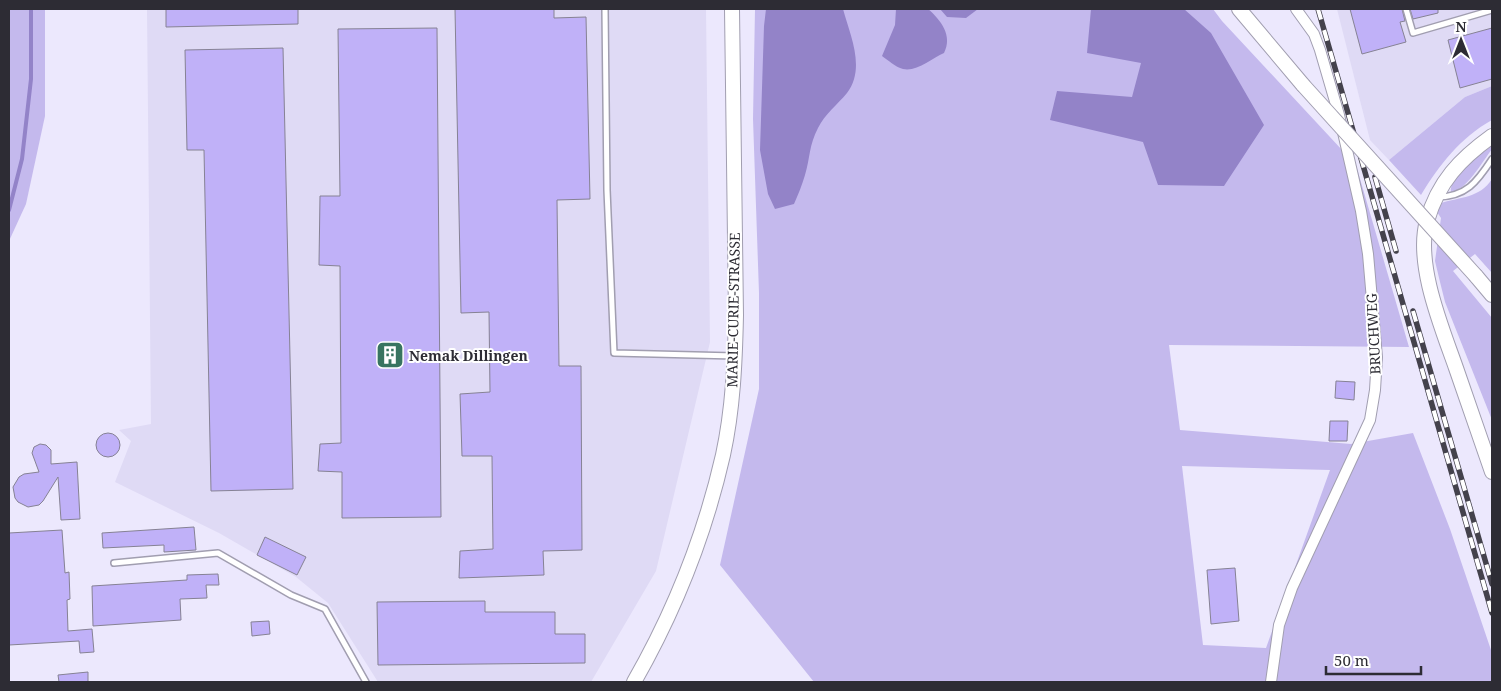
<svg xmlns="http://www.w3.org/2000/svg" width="1501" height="691" font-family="'Noto Serif',serif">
<rect width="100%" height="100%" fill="#ece8fd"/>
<!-- built -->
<g fill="#dfdaf5">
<polygon points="147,9 706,9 710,342 656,571 591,682 378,682 328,603 296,577 219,533 115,482 131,441 119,430 151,424"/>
<polygon points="1337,9 1492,9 1492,86 1465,97 1389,160 1370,140"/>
</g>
<!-- green -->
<g fill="#c4b9ed" fill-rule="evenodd">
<polygon points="9,9 45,9 45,116 26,204 9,241"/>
<path d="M755 9H1213L1222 21 1356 165 1409 347 1169 345 1180 430 1351 444 1413 433 1450 529 1492 653V682H814L720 565 759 389V293L753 119ZM1182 466 1330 470 1266 648 1203 645Z"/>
<path d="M1492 86V120C1460 138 1440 164 1421 195L1389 160 1465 97Z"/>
<path d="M1492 146V149C1483 161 1465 192 1451 192 1448 179 1481 153 1492 146Z"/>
<path d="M1492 179V273L1475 254 1453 271 1492 318V420L1445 302 1440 282 1435 261 1441 218 1437 212 1441 203C1460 197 1480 198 1492 179Z"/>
</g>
<!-- water -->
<g fill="#9383c8">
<path d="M766 9H843C850 35 866 68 847 93 837 105 825 114 818 128 809 145 810 158 805 175 802 185 798 195 794 204L775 209 768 194 760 150 764 26Z"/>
<path d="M896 9H928C941 20 953 36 944 53 932 58 917 72 903 69 895 67 888 60 882 56L895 25Z"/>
<polygon points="940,9 978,9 966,18 947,17"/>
<polygon points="1091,9 1184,9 1211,33 1264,125 1224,186 1158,185 1143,142 1050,120 1057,91 1132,97 1141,63 1087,53"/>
</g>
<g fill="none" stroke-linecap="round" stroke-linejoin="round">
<!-- stream -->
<polyline stroke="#9383c8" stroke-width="4" points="9,210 22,159 31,79 31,9"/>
</g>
<!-- building -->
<g fill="#c0b1f8" stroke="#868294">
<polygon points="166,9 298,9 298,24 166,27"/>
<polygon points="455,9 554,9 554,18 586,17 590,199 557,200 559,366 581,366 582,550 543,551 544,575 459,578 460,551 493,549 492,456 462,456 460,394 490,392 489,312 461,313"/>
<polygon points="1350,9 1402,9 1405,21 1400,22 1406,42 1362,54"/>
<polygon points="1410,9 1438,9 1438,13 1413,19"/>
<polygon points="437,28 441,517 342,518 342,472 318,471 320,444 341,443 340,266 319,265 320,196 340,196 338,29"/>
<polygon points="1492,28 1492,79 1460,88 1448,40"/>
<polygon points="283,48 293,489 211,491 204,150 187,150 185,50"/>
<polygon points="1336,381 1355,382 1354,400 1335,398"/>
<polygon points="1330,421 1348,421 1347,441 1329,441"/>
<circle cx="108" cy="445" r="12"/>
<polygon points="40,444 46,445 51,450 51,464 77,462 80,519 61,520 58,477 43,501 39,505 28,507 18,502 15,498 13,487 19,477 24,474 39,472 32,453 34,447"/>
<polygon points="194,527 196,550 164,552 164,545 103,548 102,533"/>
<polygon points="62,530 65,573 69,572 70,599 67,600 68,631 92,629 94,652 80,653 79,641 9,645 9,533"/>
<polygon points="265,537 306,557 297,575 257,555"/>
<polygon points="1235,568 1239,621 1211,624 1207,570"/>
<polygon points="218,574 219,585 206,585 207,598 180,599 181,620 93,626 92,586 187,580 187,575"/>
<polygon points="485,601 485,612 555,612 555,634 585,634 585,663 378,665 377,602"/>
<polygon points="269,621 270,634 252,636 251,622"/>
<polygon points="88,672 88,682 59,682 58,675"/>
</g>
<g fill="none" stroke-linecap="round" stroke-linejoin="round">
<defs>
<g id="lane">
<polyline points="605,9 607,190 614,353 735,356"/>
<polyline points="1406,9 1413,33 1492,10"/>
<path d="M1437 197C1466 197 1477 182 1492 159"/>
<polyline points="114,563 218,553 291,595 325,609 366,682"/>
</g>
<polyline id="street" points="1271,682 1279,625 1292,588 1370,420 1375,390 1377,357 1368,254 1361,211 1339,115 1320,50 1314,34 1296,9"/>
<g id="secondary">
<polyline points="1239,9 1303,85"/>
<path d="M1492 136C1460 159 1438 182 1427 221 1415 264 1442 328 1456 368 1468 403 1480 437 1492 472"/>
<polyline points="1476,276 1492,295"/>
<path d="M634 682C674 612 705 534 723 455 733 409 735 362 736 315L732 9"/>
</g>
</defs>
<!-- lane casing -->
<use href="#lane" stroke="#a19eb0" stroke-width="8"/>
<!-- street casing -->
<use href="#street" stroke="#a19eb0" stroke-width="12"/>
<!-- secondary casing -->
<use href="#secondary" stroke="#a19eb0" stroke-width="16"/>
<!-- lane -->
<use href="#lane" stroke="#fff" stroke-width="5"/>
<!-- street -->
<use href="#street" stroke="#fff" stroke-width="10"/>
<!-- secondary -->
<use href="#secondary" stroke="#fff" stroke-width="14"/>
<defs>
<g id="rail">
<polyline points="1318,9 1492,613"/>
<polyline points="1375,177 1396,251"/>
<polyline points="1413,311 1492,584"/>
</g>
</defs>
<!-- rail casing -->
<use href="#rail" stroke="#44424c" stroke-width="5.5"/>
<!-- rail -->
<use href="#rail" stroke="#fff" stroke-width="4" stroke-dasharray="11" stroke-linecap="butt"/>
<defs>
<polyline id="secondary-bridge" points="1303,85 1476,276"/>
</defs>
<!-- secondary-bridge casing -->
<use href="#secondary-bridge" stroke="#a19eb0" stroke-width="16" stroke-linecap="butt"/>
<!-- secondary-bridge -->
<use href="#secondary-bridge" stroke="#fff" stroke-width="14"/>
</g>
<!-- icons -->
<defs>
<symbol id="building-square" viewBox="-11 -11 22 22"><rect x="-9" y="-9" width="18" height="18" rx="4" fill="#387460" stroke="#fff"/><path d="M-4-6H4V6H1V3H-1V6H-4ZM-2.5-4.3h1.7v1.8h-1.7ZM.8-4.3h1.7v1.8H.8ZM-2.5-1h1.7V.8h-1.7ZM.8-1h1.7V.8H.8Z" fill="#fff"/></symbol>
</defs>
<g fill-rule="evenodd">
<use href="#building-square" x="374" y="339" width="32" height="32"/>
</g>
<g text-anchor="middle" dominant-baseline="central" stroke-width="4" stroke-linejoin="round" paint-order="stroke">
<!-- street labels -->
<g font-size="14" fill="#2d2c34" stroke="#fff">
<text transform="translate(733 310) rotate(-89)">MARIE-CURIE-STRASSE</text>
<text transform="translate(1373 334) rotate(-93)">BRUCHWEG</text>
</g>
<!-- poi labels -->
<g font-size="14" font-weight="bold" fill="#2d2c34" stroke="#fff" text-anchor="start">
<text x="409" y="355">Nemak Dillingen</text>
</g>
</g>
<!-- border -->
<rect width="1501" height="691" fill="none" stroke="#2d2c34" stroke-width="20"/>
<!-- north arrow -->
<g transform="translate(1461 40)" stroke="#ffffff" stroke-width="4" paint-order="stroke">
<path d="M0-4L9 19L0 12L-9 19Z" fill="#2d2c34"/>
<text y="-8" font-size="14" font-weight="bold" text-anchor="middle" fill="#2d2c34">N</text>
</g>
<!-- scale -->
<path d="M1326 666v8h95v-8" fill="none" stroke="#2d2c34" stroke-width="2.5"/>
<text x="1334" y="666" font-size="15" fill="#2d2c34" stroke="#ffffff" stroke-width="4" paint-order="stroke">50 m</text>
</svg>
